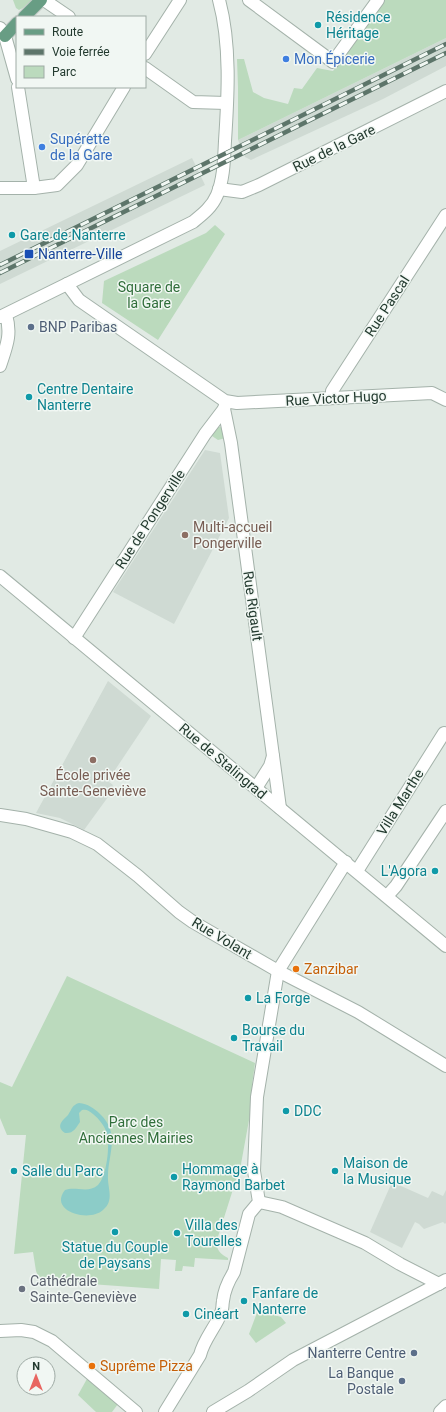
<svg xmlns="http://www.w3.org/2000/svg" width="446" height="1412" font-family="Roboto,sans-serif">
<rect width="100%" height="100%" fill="#e1eae4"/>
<!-- built -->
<g fill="#cfdad3">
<polygon points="446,38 446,66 383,99 251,160 245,157 238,140"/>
<polygon points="192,158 205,185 0,284 0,251"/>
<polygon points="205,450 220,453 229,518 174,624 113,592"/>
<polygon points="108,681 151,716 115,770 109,782 113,785 108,797 84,830 60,818 36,813"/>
<polygon points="392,1182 428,1198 432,1191 443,1196 446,1190 446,1223 445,1224 443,1222 424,1229 419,1224 415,1222 402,1248 370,1232"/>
</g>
<!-- green -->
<g fill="#bbdabd">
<polygon points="13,0 32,0 23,8 19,10 16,8"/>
<polygon points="385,0 446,0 446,38 238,140 238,87 237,59 244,59 253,92 264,98 288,104 294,88 302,89 317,68 333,71"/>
<polygon points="215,225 225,234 158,340 102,303 104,281 206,233"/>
<polygon points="217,426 223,428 226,438 218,440 212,436 209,432"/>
<path d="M67 976 255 1063 252 1085 251 1109 241 1164 216 1243C218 1251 220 1254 228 1258V1260L195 1258 194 1267 183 1266 182 1271H175L176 1260 161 1259 159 1289 49 1281 39 1278 36 1271 33 1252 14 1254 26 1135H7L0 1118V1082L12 1087Z"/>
<polygon points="258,1310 281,1317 286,1323 256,1343 249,1334"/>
<polygon points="88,1377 118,1404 112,1412 96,1412 78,1395"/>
</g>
<!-- water -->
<path fill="#8cccc8" d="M79 1103C88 1104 94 1108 100 1114 120 1133 109 1152 108 1175 107 1188 115 1200 103 1210 89 1223 48 1211 65 1190 76 1186 88 1194 98 1185 107 1176 110 1145 107 1134 105 1126 99 1119 93 1114 89 1111 87 1109 82 1110L79 1113 80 1122C76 1128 73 1134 65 1133 55 1126 63 1120 68 1115 72 1109 72 1105 79 1103Z"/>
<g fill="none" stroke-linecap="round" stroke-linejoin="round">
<defs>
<g id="minor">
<polyline points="44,0 69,17"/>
<polyline points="249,0 333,62 378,0"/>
<polyline points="0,28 5,36 17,79"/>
<polyline points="145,54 180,0"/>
<polyline points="145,68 193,102 226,103"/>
<polyline points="18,87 34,188"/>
<polyline points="0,188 34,188 57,185 77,165 124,87"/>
<polyline points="219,189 242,192 259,185 446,91"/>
<polyline points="67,284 79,300 225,401 237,403 432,393 446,400"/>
<path d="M0 317 193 222C203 214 212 207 217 195 224 178 224 159 225 141 228 96 231 44 219 0"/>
<path d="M0 366C6 347 12 335 6 315"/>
<polyline points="332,398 332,391 446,215"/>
<polyline points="224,409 231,443 280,808"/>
<polyline points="0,576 446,946"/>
<polyline points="74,638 205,434 224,409 225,405"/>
<polyline points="256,788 270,766 273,756"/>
<polyline points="0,815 26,819 72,832 97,844 138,876 179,912 193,922 278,971 358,1012 446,1066"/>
<polyline points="357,871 444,733"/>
<polyline points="387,896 396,886 446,811"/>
<polyline points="259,1202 282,1207 365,1243 400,1264 439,1284"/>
<polyline points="0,1331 21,1330 34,1332 52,1341 136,1412"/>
<path d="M165 1412 200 1355C204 1339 215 1328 221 1313 223 1309 222 1306 223 1301 224 1291 229 1280 234 1272L249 1214 259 1202 254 1171 257 1097 278 971 346 862"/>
<polyline points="213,1412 248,1391 293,1360 446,1280"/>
<polyline points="440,1412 446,1406"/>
</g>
<g id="major">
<polyline points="24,17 41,0"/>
<polyline points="5,36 17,23"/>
</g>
</defs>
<!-- minor casing -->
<use href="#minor" stroke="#a4b2aa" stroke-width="14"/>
<!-- major casing -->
<use href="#major" stroke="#c1c8c5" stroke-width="14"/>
<!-- minor -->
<use href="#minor" stroke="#fff" stroke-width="12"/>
<!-- major -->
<use href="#major" stroke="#689d84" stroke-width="12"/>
<defs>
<g id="rail">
<polyline points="0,265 446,44"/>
<polyline points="0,273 446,53"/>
</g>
</defs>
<!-- rail casing -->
<use href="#rail" stroke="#5d756a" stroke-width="4.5"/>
<!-- rail -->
<use href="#rail" stroke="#f1f7f3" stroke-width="3" stroke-dasharray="9" stroke-linecap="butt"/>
</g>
<!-- markers -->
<g fill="#0f9aa8" stroke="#f1f7f3" stroke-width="1.5">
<circle cx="318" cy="25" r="4"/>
<circle cx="12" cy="235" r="4"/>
<circle cx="29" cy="397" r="4"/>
<circle cx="435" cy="871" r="4"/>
<circle cx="248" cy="998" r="4"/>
<circle cx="234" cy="1038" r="4"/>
<circle cx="286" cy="1111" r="4"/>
<circle cx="14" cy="1171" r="4"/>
<circle cx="335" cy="1171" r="4"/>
<circle cx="174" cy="1177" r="4"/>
<circle cx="115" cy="1232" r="4"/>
<circle cx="177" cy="1233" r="4"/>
<circle cx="244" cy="1301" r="4"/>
<circle cx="186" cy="1314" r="4"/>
</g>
<g fill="#3f7fe0" stroke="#f1f7f3" stroke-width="1.5">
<circle cx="286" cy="59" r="4"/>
<circle cx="42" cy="147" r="4"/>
</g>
<rect fill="#1a4fb4" stroke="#f1f7f3" stroke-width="1.5" x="24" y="249" width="10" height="10" rx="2"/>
<g fill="#5c6f8a" stroke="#f1f7f3" stroke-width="1.5">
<circle cx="31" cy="327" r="4"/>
<circle cx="414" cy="1353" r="4"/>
<circle cx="402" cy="1381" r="4"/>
</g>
<g fill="#8d6e63" stroke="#f1f7f3" stroke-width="1.5">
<circle cx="185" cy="535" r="4"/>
<circle cx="93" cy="760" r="4"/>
</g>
<g fill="#e8710a" stroke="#f1f7f3" stroke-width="1.5">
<circle cx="296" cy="969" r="4"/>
<circle cx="92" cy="1366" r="4"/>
</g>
<circle fill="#6b7280" stroke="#f1f7f3" stroke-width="1.5" cx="22" cy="1289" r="4"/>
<g text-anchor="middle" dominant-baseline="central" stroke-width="3" stroke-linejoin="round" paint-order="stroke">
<!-- culture labels -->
<g font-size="14" fill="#0d838f" stroke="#f1f7f3" text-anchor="start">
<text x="326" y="17">Résidence<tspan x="326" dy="16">Héritage</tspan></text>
<text x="20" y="235">Gare de Nanterre</text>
<text x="37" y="389">Centre Dentaire<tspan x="37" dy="16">Nanterre</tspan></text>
<text x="427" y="871" text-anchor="end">L'Agora</text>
<text x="256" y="998">La Forge</text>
<text x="242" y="1030">Bourse du<tspan x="242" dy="16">Travail</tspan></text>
<text x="294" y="1111">DDC</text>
<text x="343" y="1163">Maison de<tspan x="343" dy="16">la Musique</tspan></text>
<text x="182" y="1169">Hommage à<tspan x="182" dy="16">Raymond Barbet</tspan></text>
<text x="22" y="1171">Salle du Parc</text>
<text x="185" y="1225">Villa des<tspan x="185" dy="16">Tourelles</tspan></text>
<text x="115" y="1247" text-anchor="middle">Statue du Couple<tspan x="115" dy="16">de Paysans</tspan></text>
<text x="252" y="1293">Fanfare de<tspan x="252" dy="16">Nanterre</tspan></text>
<text x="194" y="1314">Cinéart</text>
</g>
<!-- shop labels -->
<g font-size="14" fill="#366cbe" stroke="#f1f7f3" text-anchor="start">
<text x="294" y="59">Mon Épicerie</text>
<text x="50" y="139">Supérette<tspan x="50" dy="16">de la Gare</tspan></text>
</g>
<!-- street labels -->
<g font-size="14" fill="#233a2f" stroke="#f1f7f3">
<text transform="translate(334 148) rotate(-26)">Rue de la Gare</text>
<text transform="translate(387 306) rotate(-57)">Rue Pascal</text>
<text transform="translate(336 398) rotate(-3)">Rue Victor Hugo</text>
<text transform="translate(150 519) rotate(-57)">Rue de Pongerville</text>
<text transform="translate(253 606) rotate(82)">Rue Rigault</text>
<text transform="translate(223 761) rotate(40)">Rue de Stalingrad</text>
<text transform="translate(400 802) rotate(-58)">Villa Marthe</text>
<text transform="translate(222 938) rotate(31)">Rue Volant</text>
</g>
<!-- transit labels -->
<g font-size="14" fill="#164399" stroke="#f1f7f3" text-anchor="start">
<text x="38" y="254">Nanterre-Ville</text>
</g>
<!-- park labels -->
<g font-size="14" fill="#306e3a" stroke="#f1f7f3">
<text x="149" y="287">Square de<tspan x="149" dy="16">la Gare</tspan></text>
<text x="136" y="1122">Parc des<tspan x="136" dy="16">Anciennes Mairies</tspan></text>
</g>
<!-- service labels -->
<g font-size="14" fill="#4e5e75" stroke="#f1f7f3" text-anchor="end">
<text x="39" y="327" text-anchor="start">BNP Paribas</text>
<text x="406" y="1353">Nanterre Centre</text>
<text x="394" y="1373">La Banque<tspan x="394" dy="16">Postale</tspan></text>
</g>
<!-- education labels -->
<g font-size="14" fill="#785e54" stroke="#f1f7f3" text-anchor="start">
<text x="193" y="527">Multi-accueil<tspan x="193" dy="16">Pongerville</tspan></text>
<text x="93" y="775" text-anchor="middle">École privée<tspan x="93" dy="16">Sainte-Geneviève</tspan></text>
</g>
<!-- food labels -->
<g font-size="14" fill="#c56008" stroke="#f1f7f3" text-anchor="start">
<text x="304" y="969">Zanzibar</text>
<text x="100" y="1366">Suprême Pizza</text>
</g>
<!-- worship labels -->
<g font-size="14" fill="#5b616d" stroke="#f1f7f3" text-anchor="start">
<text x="30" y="1281">Cathédrale<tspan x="30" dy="16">Sainte-Geneviève</tspan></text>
</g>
</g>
<!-- legend -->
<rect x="16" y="16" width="130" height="72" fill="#f1f7f3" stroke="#9faba5"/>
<rect x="24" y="29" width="20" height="6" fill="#689d84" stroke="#9faba5"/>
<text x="52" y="36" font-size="12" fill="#233a2f">Route</text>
<rect x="24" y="49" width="20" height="6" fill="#5d756a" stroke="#9faba5"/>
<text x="52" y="56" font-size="12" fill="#233a2f">Voie ferrée</text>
<rect x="24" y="66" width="20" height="12" fill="#bbdabd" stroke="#9faba5"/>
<text x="52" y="76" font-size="12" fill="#233a2f">Parc</text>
<!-- north arrow -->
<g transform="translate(36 1376)"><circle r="19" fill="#f1f7f3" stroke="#9faba5"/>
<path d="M0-3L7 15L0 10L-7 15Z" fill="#e86661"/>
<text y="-6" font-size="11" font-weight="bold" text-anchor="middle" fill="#233a2f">N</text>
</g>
</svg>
